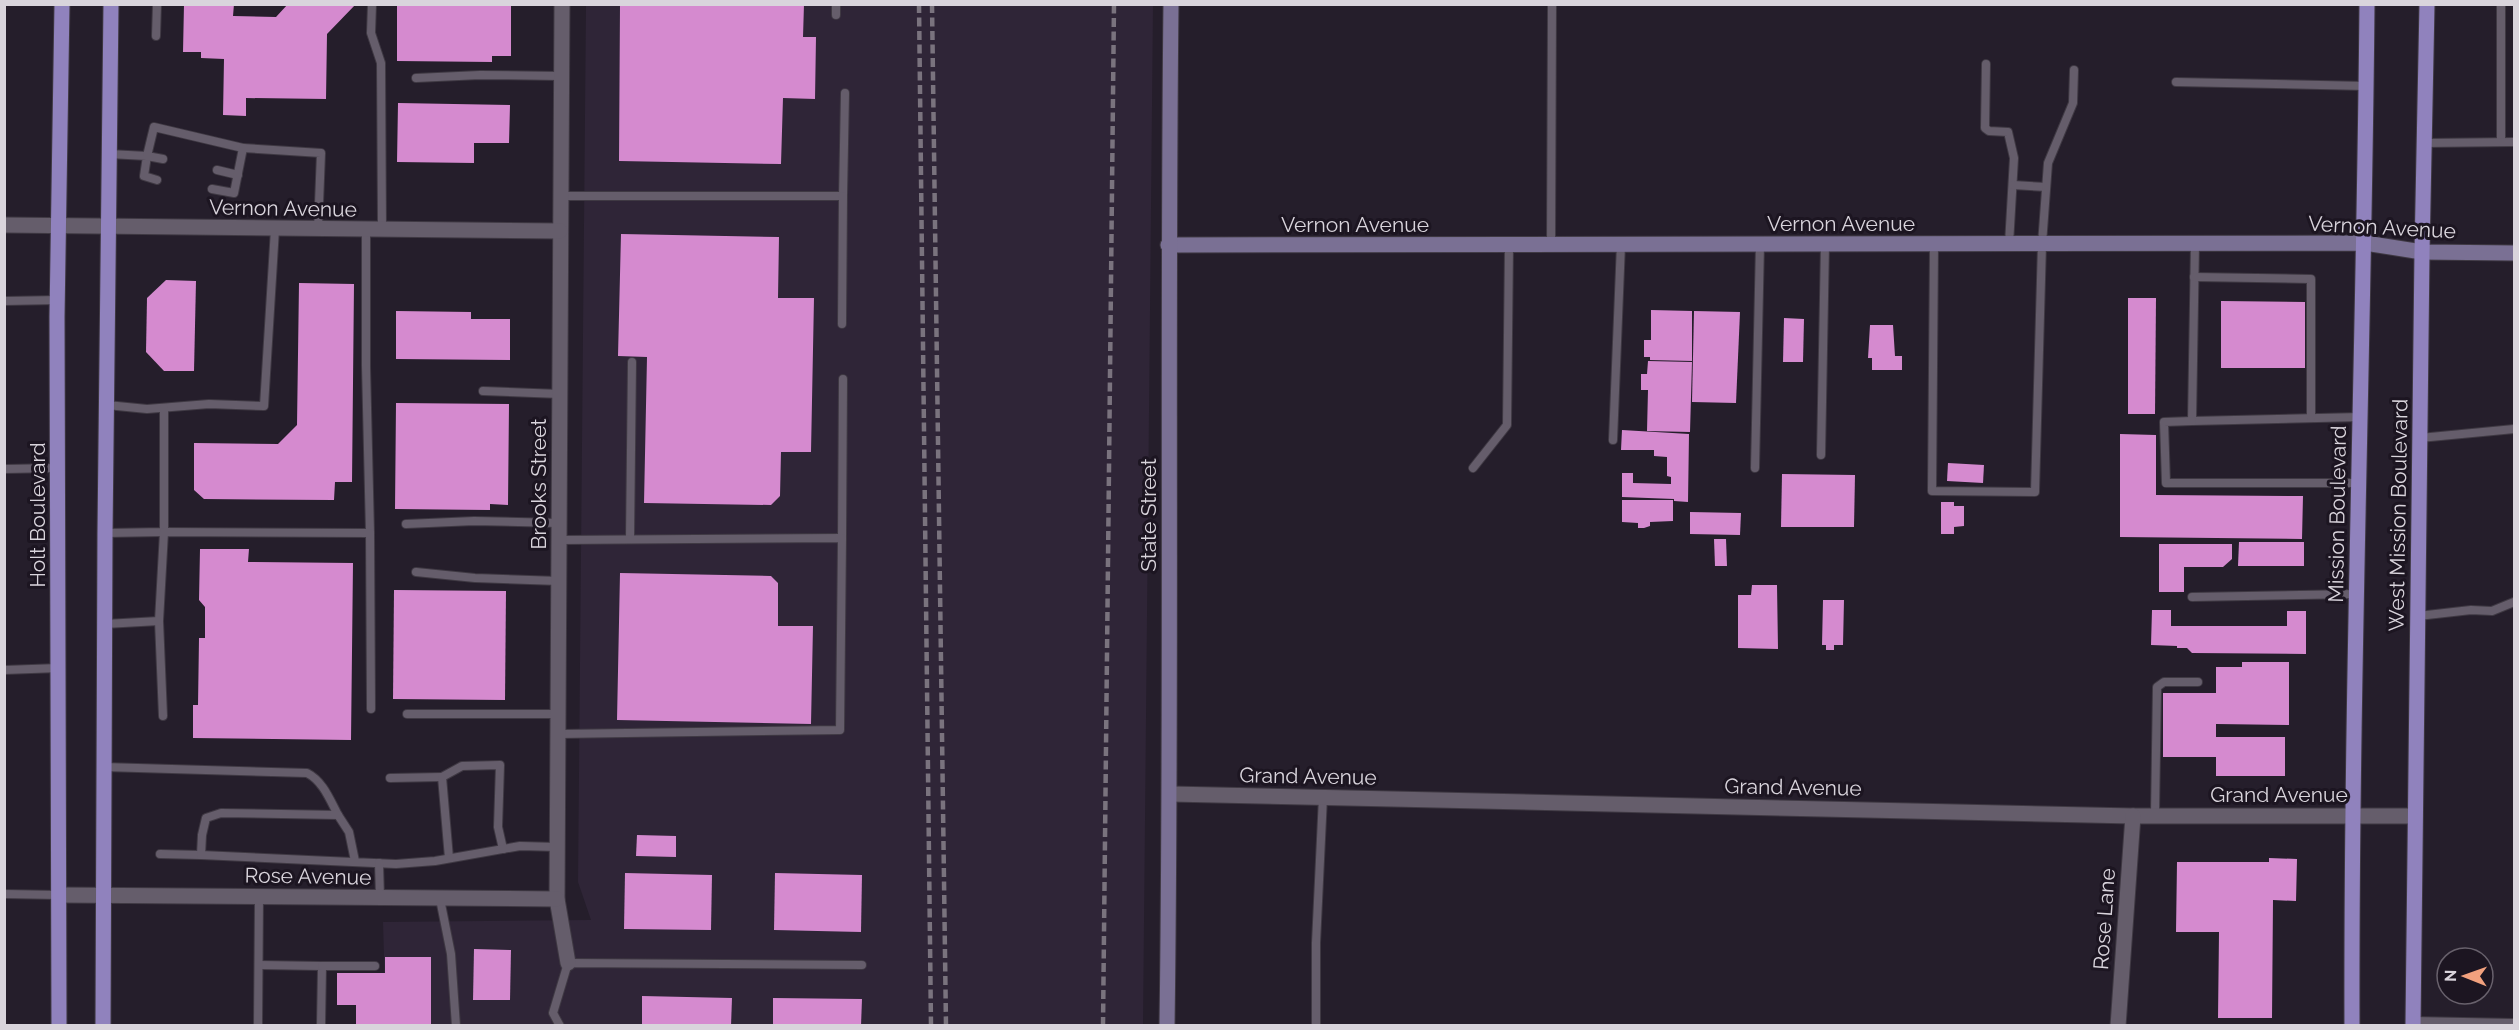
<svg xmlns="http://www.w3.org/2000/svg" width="2519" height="1030" font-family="Raleway,sans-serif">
<rect width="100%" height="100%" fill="#251e2b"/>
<!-- built -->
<polygon fill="#2f2537" points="586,5 1153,5 1143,1025 386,1025 383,922 591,920 578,882"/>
<!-- building -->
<g fill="#d58acf">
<polygon points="184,4 234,4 233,16 276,17 288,4 356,4 327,34 326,99 246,98 246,116 223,115 224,59 201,58 201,52 183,52"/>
<polygon points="397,4 511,4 511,56 492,56 492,62 397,61"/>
<polygon points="620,4 804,4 803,37 816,37 815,99 783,98 781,164 619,161"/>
<polygon points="398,103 510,105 509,143 474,143 474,163 397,162"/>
<polygon points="621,234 779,237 778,298 814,298 811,452 781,452 780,496 771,505 644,503 647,357 618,356"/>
<polygon points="166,280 196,281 194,371 164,371 146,352 147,298"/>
<polygon points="299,283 354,284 352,482 335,482 334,500 204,499 194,490 194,443 278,444 297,425"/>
<polygon points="2128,298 2156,298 2155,414 2128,414"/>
<polygon points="2221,301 2305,302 2305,368 2221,368"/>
<polygon points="1651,310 1692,311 1692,361 1650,360 1650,357 1644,357 1644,340 1651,340"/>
<polygon points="396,311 471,312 471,319 510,319 510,360 396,359"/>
<polygon points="1694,311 1740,312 1736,403 1692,402"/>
<polygon points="1784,318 1804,319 1803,362 1783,362"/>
<polygon points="1870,325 1893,325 1895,356 1902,356 1902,370 1872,370 1872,358 1868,358"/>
<polygon points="1648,361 1692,362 1690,432 1647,431 1648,390 1641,390 1641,374 1647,374"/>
<polygon points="396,403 509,404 508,505 490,504 490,510 395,509"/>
<polygon points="1622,430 1689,434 1688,502 1674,501 1674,499 1622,497 1622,473 1633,473 1633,483 1671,484 1671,477 1667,476 1667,457 1654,456 1654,450 1621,450"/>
<polygon points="2120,434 2156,435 2156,495 2303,496 2302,539 2120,537"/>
<polygon points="1948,463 1984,465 1983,483 1947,481"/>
<polygon points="1782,474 1855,475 1854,527 1781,527"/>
<polygon points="1622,500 1673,500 1673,521 1650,522 1650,526 1644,528 1638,528 1638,523 1622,522"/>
<polygon points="1941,502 1954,502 1954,506 1964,506 1964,526 1954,527 1954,534 1941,534"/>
<polygon points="1690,512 1741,513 1740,535 1690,534"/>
<polygon points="1714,539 1726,539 1727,566 1715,566"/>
<polygon points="2239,542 2304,542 2304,566 2238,566"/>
<polygon points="2159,544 2232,544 2232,559 2223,567 2184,567 2184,592 2159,592"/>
<polygon points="200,549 249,549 248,562 353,563 351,740 193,738 193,705 198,705 199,638 205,638 205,607 199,600"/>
<polygon points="620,573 771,576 778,583 778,626 813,626 811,724 617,720"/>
<polygon points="1752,585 1777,585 1778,649 1738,648 1738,595 1751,595"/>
<polygon points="394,590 506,591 505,700 393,699"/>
<polygon points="1823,600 1844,600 1843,645 1834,645 1834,650 1826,650 1826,645 1822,645"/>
<polygon points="2152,610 2171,610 2171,626 2287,626 2287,611 2306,611 2306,654 2192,653 2187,648 2177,648 2177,646 2151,645"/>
<polygon points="2242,662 2289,662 2289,725 2216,724 2216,737 2285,737 2285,776 2216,776 2216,757 2163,757 2163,693 2216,693 2216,667 2242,667"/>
<polygon points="637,835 676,836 676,857 636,856"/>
<polygon points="2269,858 2297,859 2296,901 2273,900 2272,1018 2218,1018 2219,932 2176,932 2177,862 2269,862"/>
<polygon points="625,873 712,875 711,930 624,929"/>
<polygon points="775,873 862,875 861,932 774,930"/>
<polygon points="474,949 511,950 510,1000 473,1000"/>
<polygon points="385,957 431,957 431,1026 356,1026 356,1005 337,1005 337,973 385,973"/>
<polygon points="642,996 732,998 731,1026 642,1026"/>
<polygon points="773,998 862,999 861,1026 773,1026"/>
</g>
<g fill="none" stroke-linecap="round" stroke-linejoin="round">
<defs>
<g id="lane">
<polyline points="372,4 371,33 381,63 382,230"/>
<polyline points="836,15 836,4"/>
<polyline points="156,36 157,4"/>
<polyline points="1986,64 1985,128 1989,131 2008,132 2014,158 2009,244"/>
<polyline points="416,78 480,75 561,76"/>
<polyline points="2176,82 2366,86"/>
<polyline points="2501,142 2501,4"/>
<polyline points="2424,143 2514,142"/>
<polyline points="109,154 147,156 144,176 157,180"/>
<polyline points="163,159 147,156 154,127 243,148"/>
<polyline points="217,170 238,175"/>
<polyline points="2013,185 2046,187"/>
<polyline points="212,189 234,193 243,148 321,153 318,229"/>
<polyline points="561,196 843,196 845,93"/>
<polyline points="366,229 366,366 370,533"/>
<polyline points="2195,243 2192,421 2361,417"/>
<polyline points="1934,244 1932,491 2035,492 2042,244 2048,163 2073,103 2074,70"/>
<polyline points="1551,245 1552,4"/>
<polyline points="2194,277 2311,279 2311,418"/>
<polyline points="4,301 58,300"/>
<polyline points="842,324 843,196"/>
<polyline points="483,391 560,394"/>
<polyline points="107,405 147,409 209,404 264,406 275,229"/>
<polyline points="2192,421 2164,422 2166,483 2359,483"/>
<polyline points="2420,438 2514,429"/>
<polyline points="1613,440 1621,244"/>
<polyline points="1821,455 1825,244"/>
<polyline points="1473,468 1507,425 1509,245"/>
<polyline points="1755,468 1760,244"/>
<polyline points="4,469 58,468"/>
<polyline points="406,524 474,521 559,523"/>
<polyline points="105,533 164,532 164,408"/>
<polyline points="842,538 843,379"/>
<polyline points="630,539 632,362"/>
<polyline points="416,572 475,578 559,581"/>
<polyline points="2192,597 2356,594"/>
<polyline points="2418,616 2471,610 2492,611 2514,602"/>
<polyline points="159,621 163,716"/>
<polyline points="105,624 159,621 164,532 370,533 371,709"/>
<polyline points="4,670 59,668"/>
<polyline points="407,714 558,714"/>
<polyline points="558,734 840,730 842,538 559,540"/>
<path d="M104 767 307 773C323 781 330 800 338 815"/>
<polyline points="390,778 442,777"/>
<polyline points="2155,815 2157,687 2164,682 2198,682"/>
<polyline points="160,854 201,855"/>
<polyline points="449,858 442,777 462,766 500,765 498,827 503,849"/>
<polyline points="355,861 349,832 338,815 221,813 206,818 202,835 201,855 396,864 435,861 520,846 557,847"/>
<polyline points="379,863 380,898"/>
<polyline points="4,894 59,895"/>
<polyline points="440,899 451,954 456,1026"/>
<polyline points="259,965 322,966 321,1026"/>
<polyline points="322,966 375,966"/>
<polyline points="2413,1021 2514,1023"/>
<polyline points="258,1026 259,897"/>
<polyline points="560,1026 553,1013 568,963 862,965"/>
<polyline points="1316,1026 1316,943 1323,797"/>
</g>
<g id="street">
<polyline points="562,4 557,899 568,963"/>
<polyline points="4,225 560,231"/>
<polyline points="1171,794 2133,816 2415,816"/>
<polyline points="59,895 557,899"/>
<polyline points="2118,1026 2133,816"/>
</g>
<g id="secondary">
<polyline points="1168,245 2365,243 2422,252 2514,253"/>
<path d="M1167 1026C1172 685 1167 345 1171 4"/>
</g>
<g id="primary">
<polyline points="59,1026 57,317 62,4"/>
<polyline points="103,1026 105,533 111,4"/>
<path d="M2352 1026C2351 685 2364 345 2367 4"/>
<polyline points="2413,1026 2422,252 2427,4"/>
</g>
</defs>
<!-- lane casing -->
<use href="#lane" stroke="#3f3943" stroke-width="10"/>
<!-- street casing -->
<use href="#street" stroke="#3f3943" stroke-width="17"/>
<!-- secondary casing -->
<use href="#secondary" stroke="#3f3943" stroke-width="17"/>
<!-- primary casing -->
<use href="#primary" stroke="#3f3943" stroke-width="17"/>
<!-- lane -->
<use href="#lane" stroke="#655d6b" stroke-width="8"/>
<!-- street -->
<use href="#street" stroke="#655d6b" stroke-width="15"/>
<!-- secondary -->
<use href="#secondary" stroke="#7a7094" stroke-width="15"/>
<!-- primary -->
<use href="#primary" stroke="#9082bd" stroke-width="15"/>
<!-- rail -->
<g stroke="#7a737e" stroke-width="4.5" stroke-dasharray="9 4.5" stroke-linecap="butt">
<polyline points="919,4 931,1026"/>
<polyline points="932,4 946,1026"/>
<polyline points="1103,1026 1114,4"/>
</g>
</g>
<g text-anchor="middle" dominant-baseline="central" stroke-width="6" stroke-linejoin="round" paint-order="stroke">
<!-- street labels -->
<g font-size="21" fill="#d9d4dc" stroke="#1c1521">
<text transform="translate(283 208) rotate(1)">Vernon Avenue</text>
<text x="1841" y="223">Vernon Avenue</text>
<text x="1355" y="224">Vernon Avenue</text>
<text transform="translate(2382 227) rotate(3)">Vernon Avenue</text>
<text transform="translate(538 484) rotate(-90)">Brooks Street</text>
<text transform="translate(2337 514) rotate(-89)">Mission Boulevard</text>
<text transform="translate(37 515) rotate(-90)">Holt Boulevard</text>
<text transform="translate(1148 515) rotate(-90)">State Street</text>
<text transform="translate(2398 515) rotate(-89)">West Mission Boulevard</text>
<text transform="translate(1308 776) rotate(1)">Grand Avenue</text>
<text transform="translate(1793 787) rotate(1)">Grand Avenue</text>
<text x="2279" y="794">Grand Avenue</text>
<text transform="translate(308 876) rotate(1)">Rose Avenue</text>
<text transform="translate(2104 919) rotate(-86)">Rose Lane</text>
</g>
</g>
<!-- border -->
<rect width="2519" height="1030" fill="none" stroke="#d9d4dc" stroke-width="12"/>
<!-- north arrow -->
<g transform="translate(2465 976) rotate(271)"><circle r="28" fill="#1c1521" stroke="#68616c" stroke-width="1.5"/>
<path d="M0-4.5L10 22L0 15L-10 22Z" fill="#f2a17e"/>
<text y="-9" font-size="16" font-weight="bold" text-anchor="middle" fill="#d9d4dc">N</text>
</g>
</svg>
